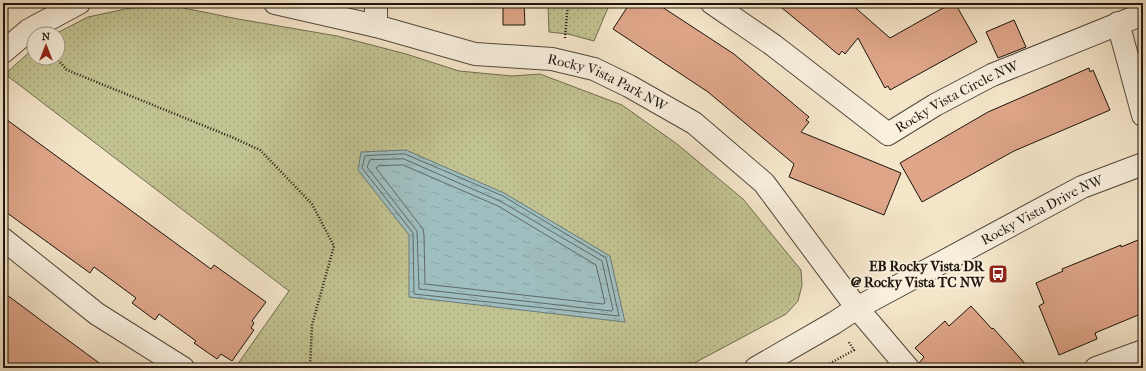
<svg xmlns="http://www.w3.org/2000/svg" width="1146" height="371" font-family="'IM FELL French Canon',serif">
<defs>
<pattern id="park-dots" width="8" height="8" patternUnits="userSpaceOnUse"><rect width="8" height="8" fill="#c2c392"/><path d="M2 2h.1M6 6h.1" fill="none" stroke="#a6a77d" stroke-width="1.8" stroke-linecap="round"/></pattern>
<pattern id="water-ripples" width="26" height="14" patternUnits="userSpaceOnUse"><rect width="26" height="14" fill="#9fbebf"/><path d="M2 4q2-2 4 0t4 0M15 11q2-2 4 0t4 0" fill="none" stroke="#88a2a3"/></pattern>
</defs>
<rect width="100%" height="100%" fill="#f5e6ca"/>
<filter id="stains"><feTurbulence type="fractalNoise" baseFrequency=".005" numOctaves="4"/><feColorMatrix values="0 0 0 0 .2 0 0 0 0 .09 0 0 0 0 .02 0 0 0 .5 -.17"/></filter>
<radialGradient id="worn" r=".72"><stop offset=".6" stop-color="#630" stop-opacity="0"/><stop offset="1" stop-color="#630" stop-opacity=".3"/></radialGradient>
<!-- park -->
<g fill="url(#park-dots)" stroke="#706c50">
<polygon points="548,3 610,3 594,41 568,34 549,32"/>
<polygon points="174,6 238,19 337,36 406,54 459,71 512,76 540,74 622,105 677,144 743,199 801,270 802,285 798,301 786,314 685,368 235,368 289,291 5,74 34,48 34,58 58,58 58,34 55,34 88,17 130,8"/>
</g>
<!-- water -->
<polygon fill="url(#water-ripples)" stroke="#6b7a78" points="406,150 504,193 610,256 625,322 409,297 409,235 358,170 361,152"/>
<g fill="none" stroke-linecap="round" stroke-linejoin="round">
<!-- shore -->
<g stroke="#5e6966" stroke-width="1">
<polygon points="405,154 503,196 606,258 619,316 414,294 413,233 362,168 365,156"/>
<polygon points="404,159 500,201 602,261 613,310 611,311 419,289 417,231 367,167 370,160"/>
<polygon points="403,165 498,206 596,265 605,303 603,304 425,284 424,235 423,229 376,168 378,166"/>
</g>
</g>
<!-- building -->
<g fill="#dea589" stroke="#1d140d">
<polygon points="503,3 524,3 525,25 503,25"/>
<polygon points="630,3 656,3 734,54 809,117 806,120 809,122 801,132 901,173 884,215 789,177 794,164 708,92 613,29"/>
<polygon points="776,3 850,3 890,38 952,3 955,3 977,42 890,90 888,86 885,88 858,38 845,54 842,51 839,55"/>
<polygon points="1014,20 1026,47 998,58 986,32"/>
<polygon points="1089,68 1090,72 1093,70 1110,110 1014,151 922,202 900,163 988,112"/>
<polygon points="3,117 211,269 214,265 266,302 252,321 254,323 251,328 254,330 232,361 221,354 217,359 194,343 196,341 159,314 155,320 132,303 136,298 94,267 90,273 3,210"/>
<polygon points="1143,238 1143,313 1095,333 1097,339 1059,355 1039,306 1044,303 1036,283 1063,271 1062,269 1121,245 1121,247"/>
<polygon points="3,292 46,324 106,368 3,368"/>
<polygon points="971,306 992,329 993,328 1029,368 920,368 919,363 924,357 915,348 945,321 949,326"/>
</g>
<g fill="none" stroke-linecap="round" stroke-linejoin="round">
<defs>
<g id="minor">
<path id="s1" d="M275 3 376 26 475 54 552 59 594 69 629 86 694 123 764 183 857 308 908 368"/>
<path id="s2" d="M712 3 773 45 888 134 935 105 992 75 1143 14"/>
<polyline points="1118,23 1143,115"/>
<polyline points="376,26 376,3"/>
<polyline points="3,52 29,30 79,3"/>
<polyline points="3,239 97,314 183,368"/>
<path id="s3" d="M756 368 834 323 857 308 1082 187 1143 164"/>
<polyline points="1096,368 1143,351"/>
</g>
</defs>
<!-- minor casing -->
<use href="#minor" stroke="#53483c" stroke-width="24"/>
<!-- path -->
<g stroke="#1d140d" stroke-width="2.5" stroke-dasharray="1 2" stroke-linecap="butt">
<polyline points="565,38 568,3"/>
<polyline points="56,58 67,70 234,138 260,150 312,204 334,246 312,325 310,368"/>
<polyline points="822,368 854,350 848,341"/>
</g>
<!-- minor -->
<use href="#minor" stroke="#f8efdd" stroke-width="22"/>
</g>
<!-- icons -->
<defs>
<symbol id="bus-square" viewBox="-11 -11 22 22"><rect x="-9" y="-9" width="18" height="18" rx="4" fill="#8f2418" stroke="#f8efdd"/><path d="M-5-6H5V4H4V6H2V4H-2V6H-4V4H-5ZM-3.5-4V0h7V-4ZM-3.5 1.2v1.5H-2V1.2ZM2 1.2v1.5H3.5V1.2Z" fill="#fff"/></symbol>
</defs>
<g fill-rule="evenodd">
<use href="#bus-square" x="987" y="263" width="22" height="22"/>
</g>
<g text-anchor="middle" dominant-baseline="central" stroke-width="4" stroke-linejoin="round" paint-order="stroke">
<!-- street labels -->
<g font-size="14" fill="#1d140d" stroke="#f8efdd">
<text stroke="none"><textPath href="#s1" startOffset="344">Rocky Vista Park NW</textPath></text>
<text stroke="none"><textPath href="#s2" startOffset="298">Rocky Vista Circle NW</textPath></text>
<text stroke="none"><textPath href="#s3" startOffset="327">Rocky Vista Drive NW</textPath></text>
</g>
<!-- poi labels -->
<g font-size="14" font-weight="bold" fill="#1d140d" stroke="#f8efdd" text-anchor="end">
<text x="984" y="266">EB Rocky Vista DR<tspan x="984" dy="16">@ Rocky Vista TC NW</tspan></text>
</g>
</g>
<!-- margin -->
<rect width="1146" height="371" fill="none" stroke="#f5e6ca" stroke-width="16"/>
<rect x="4" y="4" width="1138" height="363" fill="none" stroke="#1d140d" stroke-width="2"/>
<rect x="8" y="8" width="1130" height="355" fill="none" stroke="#1d140d"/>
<!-- north arrow -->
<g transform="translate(46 46)"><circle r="19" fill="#f8efdd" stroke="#a0978a"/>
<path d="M0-3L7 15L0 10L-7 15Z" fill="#8f2418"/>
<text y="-6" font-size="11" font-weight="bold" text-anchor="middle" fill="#1d140d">N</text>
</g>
<rect width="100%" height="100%" filter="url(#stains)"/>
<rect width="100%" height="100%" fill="url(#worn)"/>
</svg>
